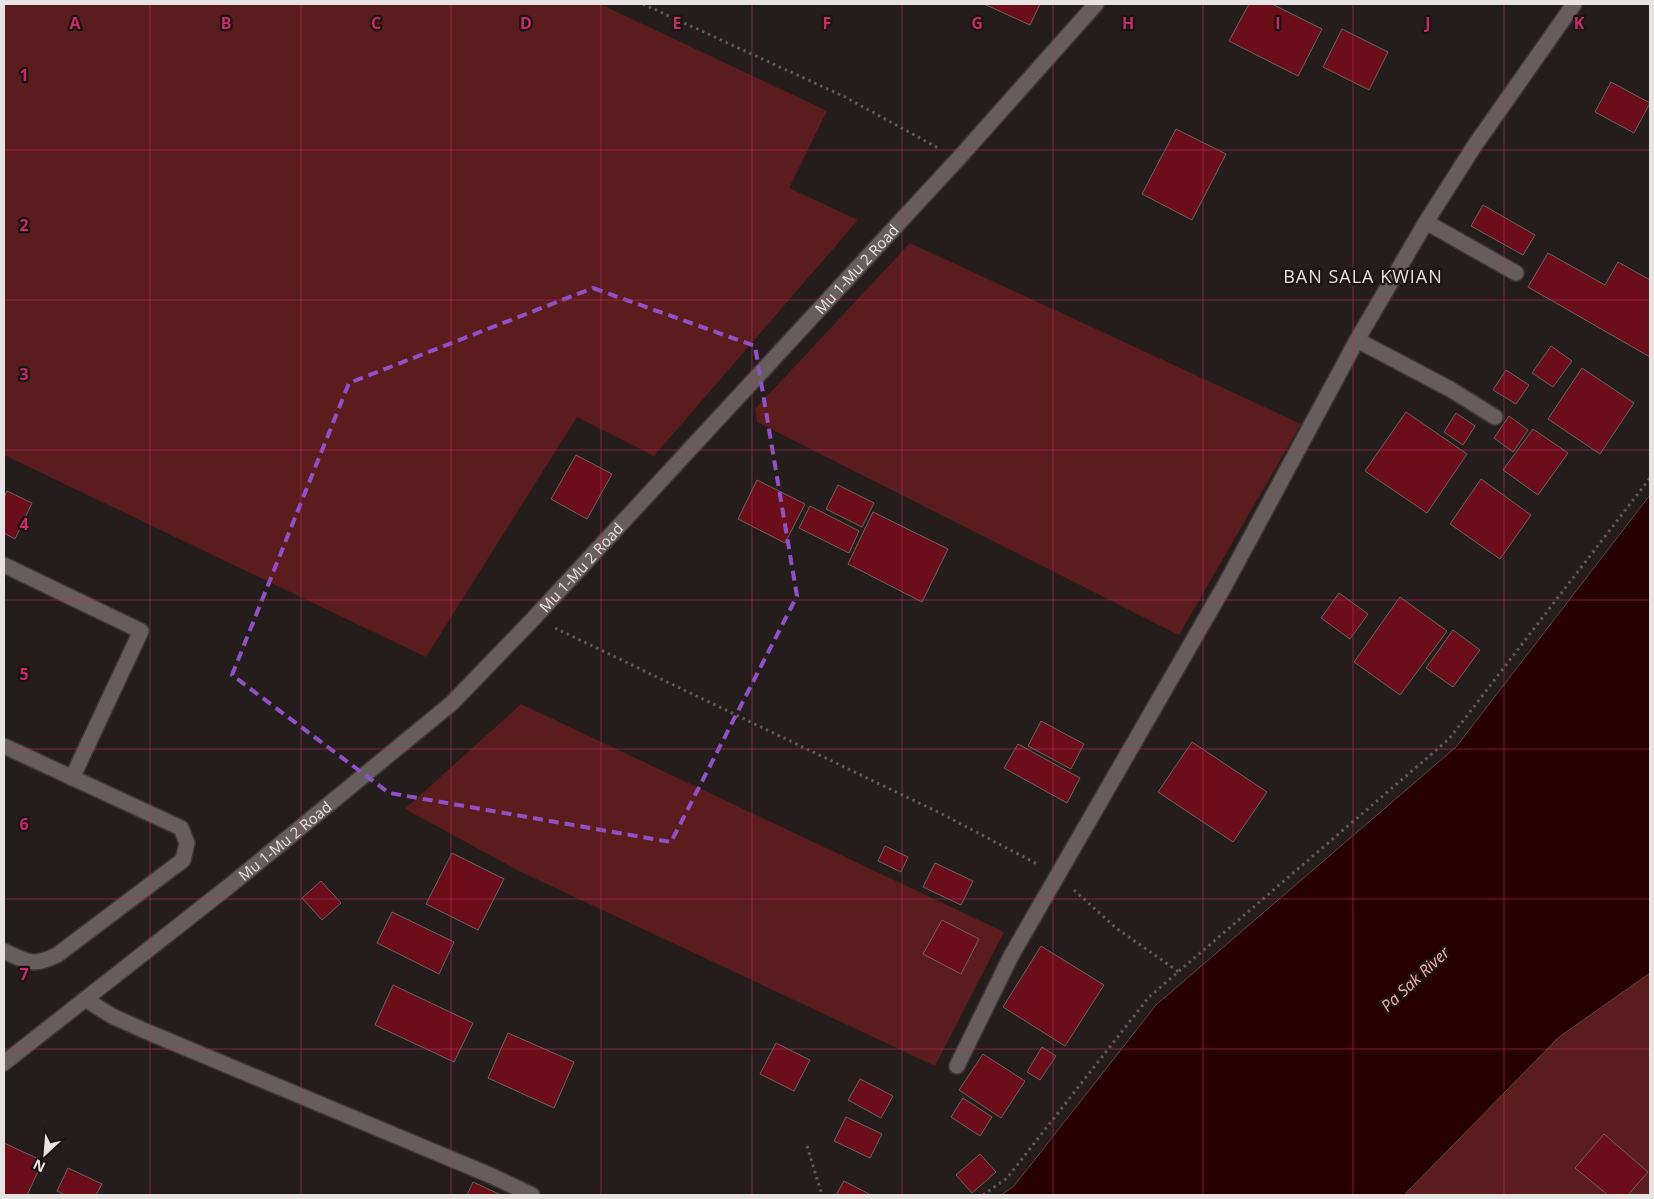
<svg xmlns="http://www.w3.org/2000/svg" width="1654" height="1199" font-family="'Open Sans',sans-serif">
<rect width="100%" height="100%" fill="#241d1c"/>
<!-- green -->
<g fill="#5b1c1e">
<polygon points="4,4 600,4 827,111 789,188 858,220 654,456 577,417 426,657 4,455"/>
<polygon points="910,243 1301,424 1179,635 757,422 755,409"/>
<polygon points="521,704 1004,932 935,1066 519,871 405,809"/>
<polygon points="1650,973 1650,1195 1404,1195 1559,1037"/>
</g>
<!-- water -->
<polygon fill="#270002" stroke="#614446" points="1650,495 1650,973 1559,1037 1404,1195 1001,1195 1014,1186 1156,1005 1456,747"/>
<!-- building -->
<g fill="#6b0e19" stroke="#6c6262">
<polygon points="984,4 1040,4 1030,25"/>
<polygon points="1249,4 1272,4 1322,29 1298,76 1229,41"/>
<polygon points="1342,29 1388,52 1369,90 1323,67"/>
<polygon points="1611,82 1650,103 1634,133 1595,112"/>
<polygon points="1176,129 1226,154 1192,220 1142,194"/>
<polygon points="1483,205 1535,235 1523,255 1471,226"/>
<polygon points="1548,253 1605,285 1618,262 1650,280 1650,357 1528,287"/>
<polygon points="1551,346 1572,361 1553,387 1532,373"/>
<polygon points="1582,368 1634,403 1600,454 1548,419"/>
<polygon points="1506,370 1529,385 1516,404 1493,390"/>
<polygon points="1406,412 1467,454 1427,513 1365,471"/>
<polygon points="1456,413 1475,426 1463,445 1444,432"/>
<polygon points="1509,416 1528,430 1513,452 1494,438"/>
<polygon points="1533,429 1568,453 1538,495 1503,470"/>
<polygon points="576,455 612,474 587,519 551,499"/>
<polygon points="1481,479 1531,515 1500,559 1450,524"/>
<polygon points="757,480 805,504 785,543 738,519"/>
<polygon points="838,485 874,503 862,527 826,509"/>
<polygon points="7,491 32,503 15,539 4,533 4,497"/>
<polygon points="810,506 859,531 849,553 799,528"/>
<polygon points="873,512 948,549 922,602 848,564"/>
<polygon points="1339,593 1368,614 1350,639 1321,618"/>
<polygon points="1400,597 1447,631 1400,695 1354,662"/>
<polygon points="1453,630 1480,650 1453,687 1426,668"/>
<polygon points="1041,721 1084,744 1071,769 1028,746"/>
<polygon points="1192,742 1267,792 1233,842 1158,792"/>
<polygon points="1018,744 1080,778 1067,803 1004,768"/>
<polygon points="885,846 908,857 901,872 878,861"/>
<polygon points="452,853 504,879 478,930 426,904"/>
<polygon points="935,863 973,881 961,905 923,887"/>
<polygon points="321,881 341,903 322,920 302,898"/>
<polygon points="392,912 454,942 439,974 377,943"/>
<polygon points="942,920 979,939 961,974 923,954"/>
<polygon points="1041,946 1104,985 1065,1046 1003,1007"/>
<polygon points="393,985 473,1023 454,1062 375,1025"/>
<polygon points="508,1033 574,1062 554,1108 488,1078"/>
<polygon points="776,1043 810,1060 794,1091 760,1074"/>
<polygon points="1042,1047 1056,1056 1040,1080 1027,1072"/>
<polygon points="983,1054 1025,1081 1001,1118 959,1090"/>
<polygon points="860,1079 893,1096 881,1118 848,1100"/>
<polygon points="963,1098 992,1117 980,1136 951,1117"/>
<polygon points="846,1117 882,1134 870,1158 834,1141"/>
<polygon points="1604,1134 1648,1172 1628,1195 1608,1195 1575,1168"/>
<polygon points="4,1143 43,1161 27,1195 4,1195"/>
<polygon points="980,1154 996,1172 972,1193 956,1175"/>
<polygon points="68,1168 102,1184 96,1195 65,1195 57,1191"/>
<polygon points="844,1181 871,1195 836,1195"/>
<polygon points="473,1182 501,1195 467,1195"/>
</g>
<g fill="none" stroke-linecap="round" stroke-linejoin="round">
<defs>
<g id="lane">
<polyline points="1426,222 1516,273"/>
<polyline points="1357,340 1450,389 1495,417"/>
<polyline points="85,999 112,1016 143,1030 492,1176 532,1195"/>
</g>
<g id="street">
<polyline points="4,565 141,631 72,778"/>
<path d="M4 746 181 828 187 843 183 860 57 955C33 967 27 962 4 951"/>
<path id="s1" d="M4 1063 233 883 452 703 534 618 958 159 1096 4"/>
<polyline points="957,1066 1011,956 1225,585 1357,340 1426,222 1475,145 1574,4"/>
</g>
</defs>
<!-- lane casing -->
<use href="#lane" stroke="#3d3737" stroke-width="18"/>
<!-- street casing -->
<use href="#street" stroke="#3d3737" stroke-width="18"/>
<!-- path -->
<g stroke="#615a5a" stroke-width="3" stroke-dasharray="2.5 4" stroke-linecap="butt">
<polyline points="643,4 845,97 940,149"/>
<polyline points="555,628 942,814 1039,865"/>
<polyline points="1074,890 1116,928 1179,972"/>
<polyline points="807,1146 822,1195"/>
<polyline points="983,1195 1007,1178 1149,997 1449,739 1650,478"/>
</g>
<!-- lane -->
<use href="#lane" stroke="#675d5d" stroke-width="15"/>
<!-- street -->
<use href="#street" stroke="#675d5d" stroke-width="15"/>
</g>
<!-- marked area -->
<path fill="none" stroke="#9151c6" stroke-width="4" stroke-dasharray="10 6" stroke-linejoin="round" d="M593 288 755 346 797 596 671 842 389 793 232 675 349 383Z"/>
<!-- grid -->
<path fill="none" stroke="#c62c69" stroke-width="1" stroke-opacity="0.55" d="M150 4V1195M301 4V1195M451 4V1195M601 4V1195M752 4V1195M902 4V1195M1053 4V1195M1203 4V1195M1353 4V1195M1504 4V1195M4 150H1650M4 300H1650M4 450H1650M4 600H1650M4 749H1650M4 899H1650M4 1049H1650"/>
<g text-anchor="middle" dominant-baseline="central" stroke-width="4.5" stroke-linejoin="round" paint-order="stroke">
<!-- street labels -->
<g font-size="15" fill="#e8e3e3" stroke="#1b1413">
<text stroke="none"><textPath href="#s1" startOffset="1168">Mu 1-Mu 2 Road</textPath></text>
<text stroke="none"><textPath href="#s1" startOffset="762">Mu 1-Mu 2 Road</textPath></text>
<text stroke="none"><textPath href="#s1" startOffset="358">Mu 1-Mu 2 Road</textPath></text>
</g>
<!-- water labels -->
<g font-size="16" font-style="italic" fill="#fcaeab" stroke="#1b1413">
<text transform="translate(1415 979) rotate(-43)">Pa Sak River</text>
</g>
<!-- quarter labels -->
<g font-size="18" letter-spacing="1" fill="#e8e3e3" stroke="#1b1413">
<text x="1363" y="276">BAN SALA KWIAN</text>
</g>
</g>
<g font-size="16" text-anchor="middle" font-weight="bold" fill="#c62c69" stroke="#1b1413" stroke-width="4.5" stroke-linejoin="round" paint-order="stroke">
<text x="75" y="29">A</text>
<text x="226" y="29">B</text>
<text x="376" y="29">C</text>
<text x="526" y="29">D</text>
<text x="677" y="29">E</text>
<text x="827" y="29">F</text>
<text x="977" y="29">G</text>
<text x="1128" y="29">H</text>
<text x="1278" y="29">I</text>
<text x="1428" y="29">J</text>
<text x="1579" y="29">K</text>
<text x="24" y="81">1</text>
<text x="24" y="231">2</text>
<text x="24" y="380">3</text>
<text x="24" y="530">4</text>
<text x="24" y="680">5</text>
<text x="24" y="830">6</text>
<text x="24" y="980">7</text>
</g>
<!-- border -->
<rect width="1654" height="1199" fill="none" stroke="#e8e3e3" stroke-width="10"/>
<!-- north arrow -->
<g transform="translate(45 1154) rotate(206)" stroke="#1b1413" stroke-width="4" paint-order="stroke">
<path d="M0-4L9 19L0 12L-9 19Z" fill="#e8e3e3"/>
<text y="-8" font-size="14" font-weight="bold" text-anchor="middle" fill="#e8e3e3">N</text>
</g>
</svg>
